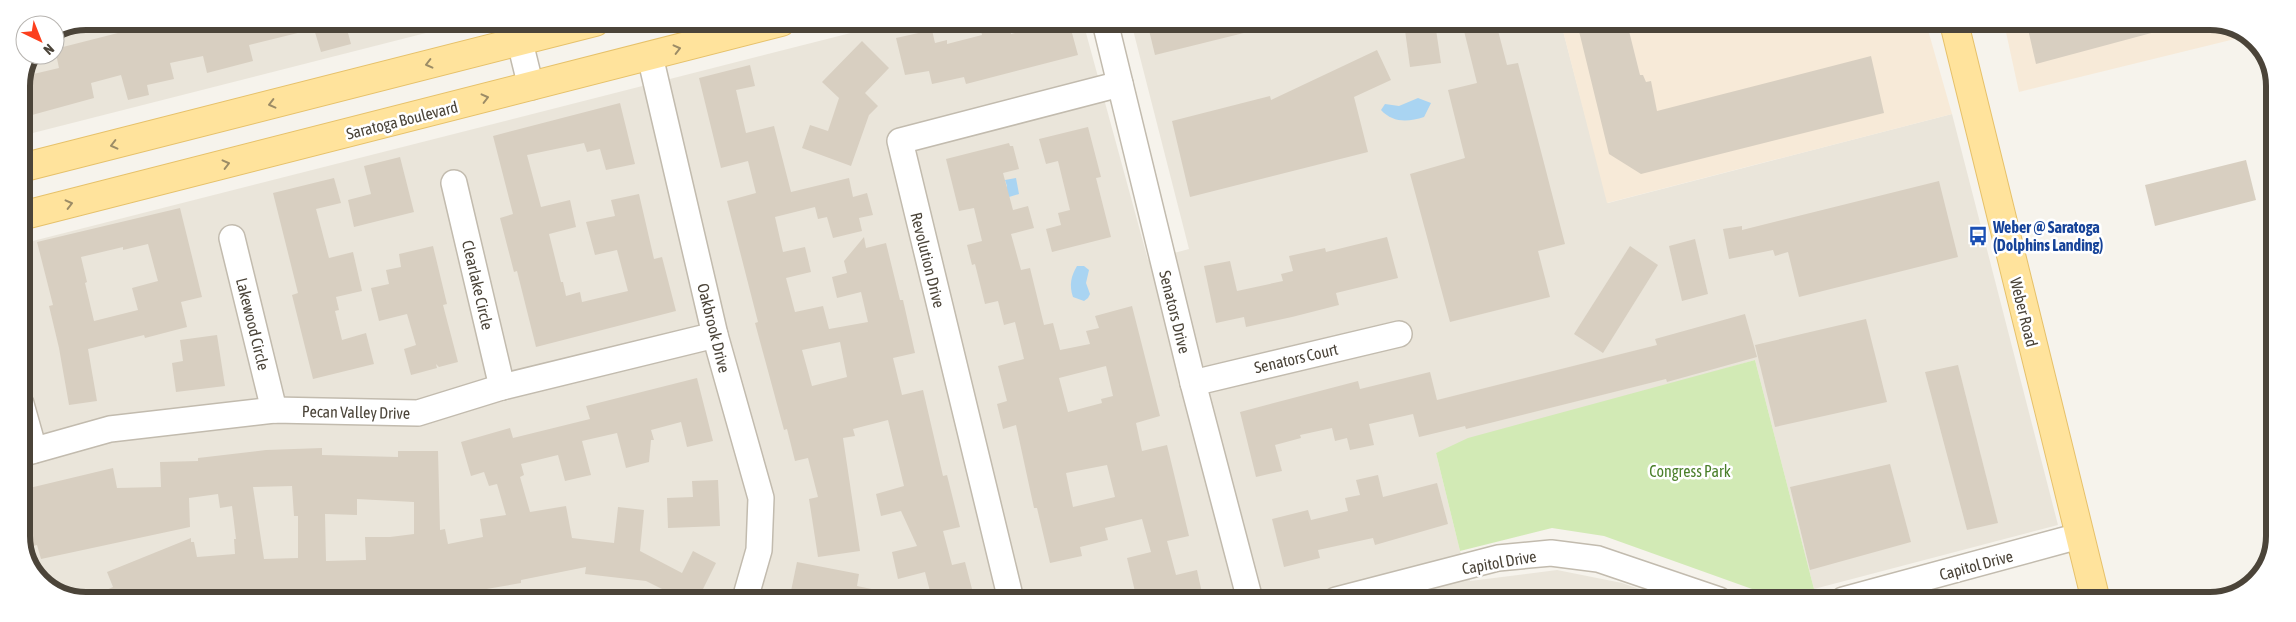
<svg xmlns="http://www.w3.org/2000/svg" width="2296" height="622" font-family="'Asap Condensed',sans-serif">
<rect width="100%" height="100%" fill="#f6f3ec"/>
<!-- residential -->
<g fill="#eae5da">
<polygon points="86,21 469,22 21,136 21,86 34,55 55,55 55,34"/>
<polygon points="894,22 1083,22 1148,260 1189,249 1131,22 1561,23 1608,203 1952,114 2058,525 1814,589 1755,360 1436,453 1460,551 1470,581 1557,570 1622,583 1671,600 70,599 37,578 21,540 21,244"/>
</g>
<!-- commercial -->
<g fill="#f7ead8">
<polygon points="1561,23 1926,23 1952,114 1607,203"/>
<polygon points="2004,23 2226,23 2247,36 2019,92"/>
</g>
<!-- green -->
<polygon fill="#d2eab5" points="1755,360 1814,589 1766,594 1604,536 1552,528 1460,551 1436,453 1468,438"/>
<!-- water -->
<g fill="#a9d4f2">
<path d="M1418 98 1431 103 1424 117C1408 122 1393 123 1381 110L1385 104 1399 106Z"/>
<polygon points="1016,178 1019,194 999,200 1007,186 1005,180"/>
<path d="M1077 266H1084L1089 270 1086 283 1090 294 1088 298 1084 301 1073 297C1069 285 1071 276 1077 266Z"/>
</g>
<!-- building -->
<g fill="#d8cfc1" fill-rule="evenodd">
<polygon points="165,21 215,21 216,28 241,21 345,22 351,44 321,52 314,29 249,45 253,61 207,73 203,56 170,63 174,79 147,85 149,95 128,100 121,75 91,83 94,98 21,118 21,86 25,76 59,68 55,49"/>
<polygon points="979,22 1008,22 1011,34 1059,22 1069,22 1078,55 966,84 964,77 932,84 929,71 905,75 896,38 932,30 935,43 947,40 947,44 982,35"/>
<polygon points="1147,22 1264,22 1264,28 1155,55"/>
<polygon points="1404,23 1435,23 1441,63 1410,67"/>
<polygon points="1462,23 1496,23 1507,65 1518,63 1565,244 1538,251 1550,297 1450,322 1410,174 1465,158 1448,90 1477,83"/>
<polygon points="1577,23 1627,23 1640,75 1643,75 1646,82 1651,81 1657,111 1871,56 1884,113 1641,174 1609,154"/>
<polygon points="2034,23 2170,23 2170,28 2036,64 2027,25"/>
<polygon points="862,41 889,68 865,93 878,106 869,115 851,166 802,148 810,125 828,131 839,98 822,82"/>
<polygon points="1377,50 1391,80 1354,97 1368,152 1190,197 1172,121 1270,96 1271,100"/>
<path d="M750 65 755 86 736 90 746 133 774 126 791 192 849 178 853 197 867 193 873 215 859 218 862 231 833 238 827 217 818 219 815 207 775 217 783 252 805 247 811 272 786 278 795 312 823 306 829 329 868 322 861 292 837 298 832 277 847 273 844 261 864 237 866 248 886 243 900 300H903L915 353 893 358 902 395 923 390 943 476 947 475 960 527 943 531 952 565 965 562 972 589 932 599 925 572 898 579 892 552 917 546 901 511 881 516 876 494 904 486 888 420 853 429 855 436 843 438 860 551 818 557 809 499 818 497 808 458 795 461 787 429 784 430 755 323 758 322 727 201 756 193 748 161 721 168 699 78ZM840 342 847 377 812 386 802 350Z"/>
<polygon points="620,103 635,164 606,170 600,149 587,152 584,143 527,155 541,207 570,200 576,227 549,234 561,282 563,282 566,296 580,292 582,302 628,291 617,250 595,255 586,222 615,216 611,200 639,194 654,259 662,257 676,311 536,347 517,271 514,272 500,218 513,214 493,136"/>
<polygon points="1088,127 1101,177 1096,178 1111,237 1052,252 1046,229 1061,225 1058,213 1070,210 1058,161 1046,164 1039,139"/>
<path d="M1009 143 1010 146H1013L1019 169 1003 173 1013 210 1028 206 1034 228 1011 234 1021 270 1030 268 1044 325 1053 323 1060 350 1090 344 1086 331 1099 328 1095 316 1132 306 1160 416 1136 423 1142 451 1167 445 1189 536 1167 541 1176 575 1197 570 1202 593 1174 600H1137L1127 558 1151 552 1142 519 1105 528 1108 540 1080 547 1082 556 1050 563 1037 508H1034L1016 425 1003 429 997 404 1007 401 998 366 1024 359 1015 322 1004 325 998 301 985 304 975 264 972 265 967 245 982 241 974 208 959 211 946 159ZM1106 366 1113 396 1101 399 1102 403 1068 412 1059 378ZM1107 465 1115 497 1073 507 1066 473Z"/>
<polygon points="400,157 414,212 354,227 348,200 371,194 364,166"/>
<polygon points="2246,160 2256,200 2155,226 2145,185"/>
<polygon points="334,178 341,203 316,209 329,258 353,252 362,291 336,297 339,310 335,311 342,340 366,333 374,364 313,379 292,295 298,293 273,193"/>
<polygon points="1939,181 1958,257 1799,297 1788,252 1775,256 1773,250 1729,259 1723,229 1742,226 1742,230"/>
<path d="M180 208 202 297 181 302 187 327 145 338 144 335 88 349 97 401 69 405 59 348 49 306 53 305 37 242ZM148 244 158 281 132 288 138 310 94 321 85 283 87 282 81 257 123 247V250Z"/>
<polygon points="1387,237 1398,278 1336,293 1339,305 1292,317 1246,327 1244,317 1216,323 1204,266 1230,261 1237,291 1283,281 1281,274 1293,271 1289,256 1325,248 1326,252"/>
<polygon points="1695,239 1708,294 1682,301 1669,246"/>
<polygon points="433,246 447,304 443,305 458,362 439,367 436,364 437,368 411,375 404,349 416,345 407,314 379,321 371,288 389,284 386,270 401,267 399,254"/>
<polygon points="1630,246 1658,265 1603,353 1574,334"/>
<polygon points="1745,314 1757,357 1667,382 1666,379 1466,429 1465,426 1419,437 1413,414 1369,424 1374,445 1350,450 1347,438 1335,441 1332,428 1300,435 1301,438 1275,445 1282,471 1256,477 1240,412 1358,381 1360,389 1430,372 1437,400 1657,345 1655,339"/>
<polygon points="1866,319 1887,402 1775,427 1755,345"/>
<polygon points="217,335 225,386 176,392 172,363 183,361 180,340"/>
<polygon points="1958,365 1998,523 1967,530 1925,372"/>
<path d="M697 378 713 441 687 447 681 422 651 430 654 440H651L649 462 626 468 617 433 582 441 591 475 565 481 558 455 521 464 524 475 520 477 530 512 566 506 572 538 614 543 618 507 644 510 640 551 682 573 693 551 716 563 698 599H682L646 581 585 574 586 567 521 580V583L428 599H418V596L396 599H86L113 587 107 572 191 538V542H194L197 557 235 554 234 539H236L232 506 220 508 218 494 189 498 190 527 41 559 37 545 25 548 21 540V490L113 468 117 488 161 487 160 462 198 461V458L266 450 322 448V455L398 457V451H438L440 530 445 529 448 544 483 537 480 519 506 515 497 484 489 486 484 472 471 476 461 442 510 428 513 438 590 419 586 406ZM292 486 294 516H298V558L264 559 253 487ZM357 499 414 502V534L390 537H365L366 560 326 561 325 514 357 515Z"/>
<polygon points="1890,464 1911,542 1810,570 1790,487"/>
<polygon points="1378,475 1383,497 1437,483 1448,524 1375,545 1373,538 1318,550 1320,558 1284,567 1272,519 1308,510 1311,520 1348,511 1345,498 1360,495 1356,480"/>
<polygon points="718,480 720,526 668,528 667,498 693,497 692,481"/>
<polygon points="797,562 859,574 857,586 891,593 890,599 813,599 814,596 791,591"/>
</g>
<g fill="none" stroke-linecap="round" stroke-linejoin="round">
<defs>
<g id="minor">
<polyline points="515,22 531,87"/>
<polyline points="1105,22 1193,383 1250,600"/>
<polyline points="650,56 715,335 761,498 759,550 745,599"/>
<polyline points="454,183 502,387"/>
<polyline points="232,238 274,410"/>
<polyline points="1193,383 1399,334"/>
<polyline points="21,404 34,450"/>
<polyline points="21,454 110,429 274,410 418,413 502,387 715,335"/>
<polyline points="1011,600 900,141 1120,84"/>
<polyline points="1336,600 1498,558 1551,553 1598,559 1719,600"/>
<polyline points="1843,600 2079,536"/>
</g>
<g id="major">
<polyline points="1954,23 2096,601"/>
<polyline points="21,168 595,22"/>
<polyline points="21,216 781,22"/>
</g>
</defs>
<!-- minor casing -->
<use href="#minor" stroke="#c2bbae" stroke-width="28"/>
<!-- major casing -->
<use href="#major" stroke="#e6c16a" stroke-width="30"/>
<!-- minor -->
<use href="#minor" stroke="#fff" stroke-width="25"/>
<!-- major -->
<use href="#major" stroke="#ffe39c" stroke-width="28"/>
</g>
<!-- one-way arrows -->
<defs><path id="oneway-chevron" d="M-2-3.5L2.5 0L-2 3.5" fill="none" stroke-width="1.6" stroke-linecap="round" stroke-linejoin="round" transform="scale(1.25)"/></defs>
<g stroke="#9c8c66">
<use href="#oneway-chevron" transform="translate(677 49) rotate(-14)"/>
<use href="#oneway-chevron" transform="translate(429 64) rotate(166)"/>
<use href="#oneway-chevron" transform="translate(485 98) rotate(-14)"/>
<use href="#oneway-chevron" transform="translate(272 104) rotate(166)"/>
<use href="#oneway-chevron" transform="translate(114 145) rotate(166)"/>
<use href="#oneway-chevron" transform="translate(226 164) rotate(-14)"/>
<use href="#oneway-chevron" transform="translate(69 204) rotate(-14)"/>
</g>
<!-- icons -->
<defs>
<symbol id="bus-bare" viewBox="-9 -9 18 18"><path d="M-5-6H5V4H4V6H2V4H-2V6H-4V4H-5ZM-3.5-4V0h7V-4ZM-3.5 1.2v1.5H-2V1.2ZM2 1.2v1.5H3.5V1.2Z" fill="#1a4fb4" stroke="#fff" stroke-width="2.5" paint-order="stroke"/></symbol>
</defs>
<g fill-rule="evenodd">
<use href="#bus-bare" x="1964" y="222" width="28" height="28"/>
</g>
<g text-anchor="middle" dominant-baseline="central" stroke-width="5" stroke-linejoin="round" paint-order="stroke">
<!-- street labels -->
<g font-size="16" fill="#4b4439" stroke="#fff">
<text transform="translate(402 120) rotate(-14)">Saratoga Boulevard</text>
<text transform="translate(928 260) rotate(76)">Revolution Drive</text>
<text transform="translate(478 285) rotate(77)">Clearlake Circle</text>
<text transform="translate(1175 312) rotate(76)">Senators Drive</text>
<text transform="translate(2024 312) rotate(76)">Weber Road</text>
<text transform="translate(253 324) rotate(76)">Lakewood Circle</text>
<text transform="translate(714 328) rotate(76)">Oakbrook Drive</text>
<text transform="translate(1296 358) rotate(-13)">Senators Court</text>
<text transform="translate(356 412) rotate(1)">Pecan Valley Drive</text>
<text transform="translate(1499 562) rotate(-10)">Capitol Drive</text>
<text transform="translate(1976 565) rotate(-15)">Capitol Drive</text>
</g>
<!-- transit labels -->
<g font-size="16" font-weight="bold" fill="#164399" stroke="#fff" text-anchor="start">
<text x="1993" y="227">Weber @ Saratoga<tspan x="1993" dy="18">(Dolphins Landing)</tspan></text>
</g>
<!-- park labels -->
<g font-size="16" fill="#4a7f2a" stroke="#fff">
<text x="1690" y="471">Congress Park</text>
</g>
</g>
<!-- crop -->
<path d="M0 0H2296V622H0ZM86 30H2210A56 56 0 0 1 2266 86V536A56 56 0 0 1 2210 592H86A56 56 0 0 1 30 536V86A56 56 0 0 1 86 30Z" fill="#fff" fill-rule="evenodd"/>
<path fill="none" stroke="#4b4439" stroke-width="6" d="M86 30H2210A56 56 0 0 1 2266 86V536A56 56 0 0 1 2210 592H86A56 56 0 0 1 30 536V86A56 56 0 0 1 86 30Z"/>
<!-- north arrow -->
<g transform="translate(40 40) rotate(137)"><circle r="24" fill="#ffffff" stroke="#b7b4b0"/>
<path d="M0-4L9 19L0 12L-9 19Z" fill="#fc3f1d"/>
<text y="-8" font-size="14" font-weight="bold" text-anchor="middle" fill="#4b4439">N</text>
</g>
</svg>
